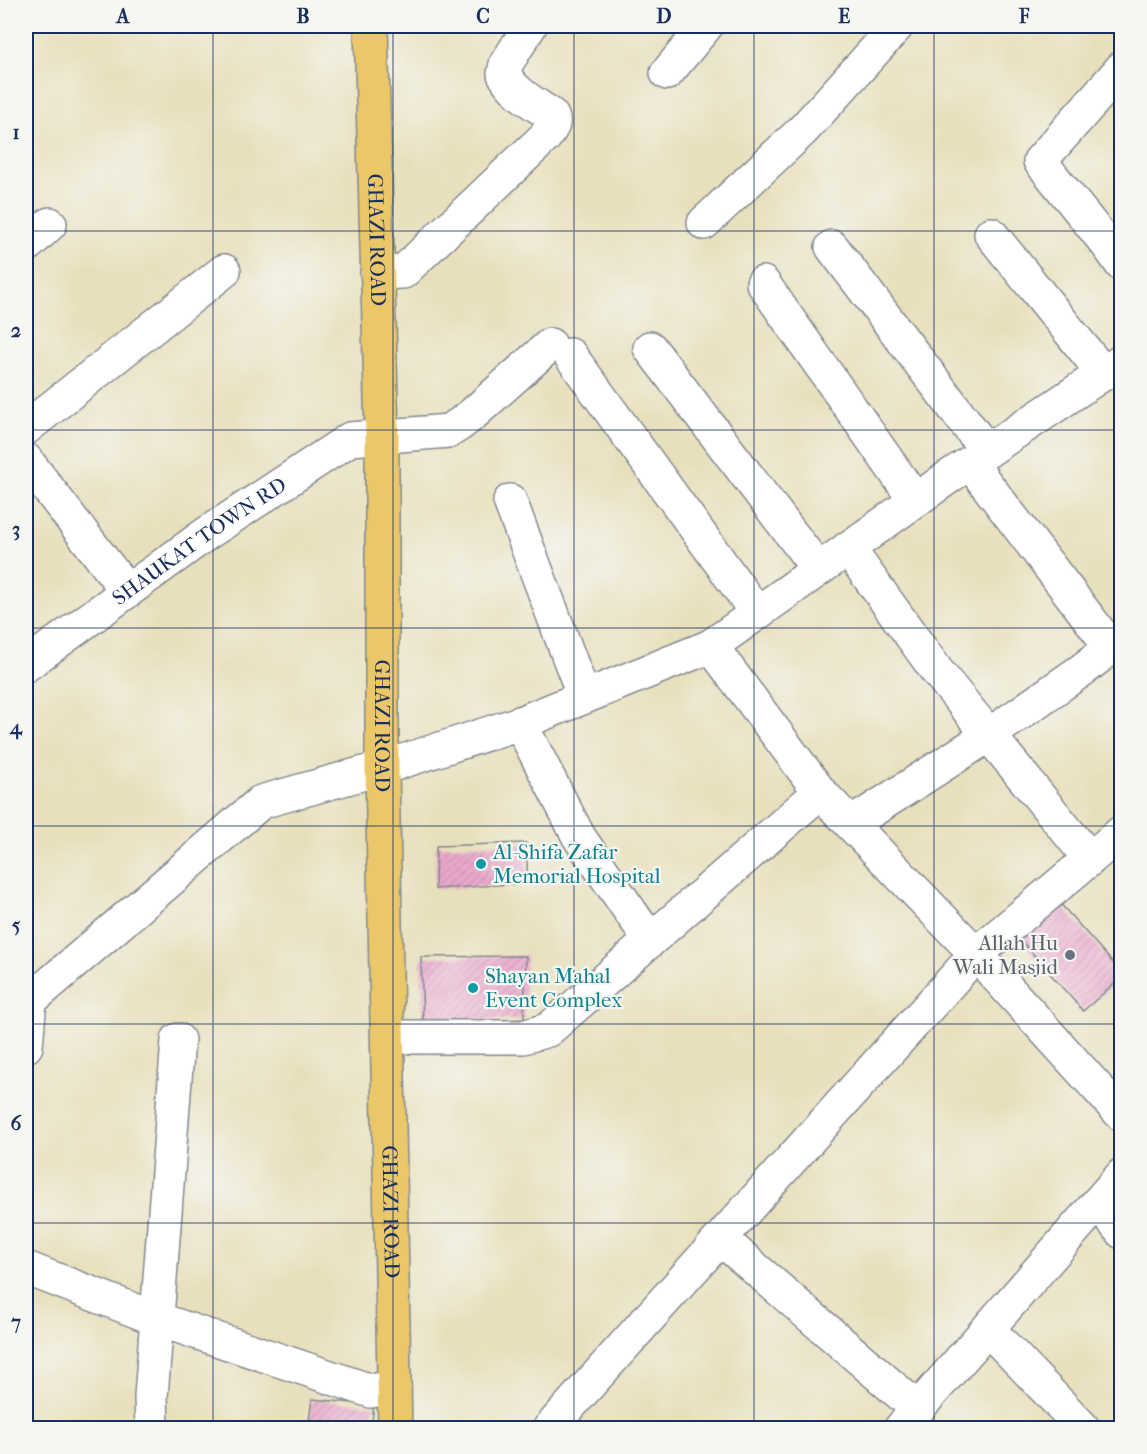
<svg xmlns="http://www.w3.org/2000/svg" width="1147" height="1454" font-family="'IM FELL French Canon',serif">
<defs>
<pattern id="building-hatch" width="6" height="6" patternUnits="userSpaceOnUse" patternTransform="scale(1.5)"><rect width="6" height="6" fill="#ecaace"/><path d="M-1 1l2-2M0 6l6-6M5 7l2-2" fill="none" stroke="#be8baa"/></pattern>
</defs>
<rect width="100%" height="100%" fill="#f6f6f2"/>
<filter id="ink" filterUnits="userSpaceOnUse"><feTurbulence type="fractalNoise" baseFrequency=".0167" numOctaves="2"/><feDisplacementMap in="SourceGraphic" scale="12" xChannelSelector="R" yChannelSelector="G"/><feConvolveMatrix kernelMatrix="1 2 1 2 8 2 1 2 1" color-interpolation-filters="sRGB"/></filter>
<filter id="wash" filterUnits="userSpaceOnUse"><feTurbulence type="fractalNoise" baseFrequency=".008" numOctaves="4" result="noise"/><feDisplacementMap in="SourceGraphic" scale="24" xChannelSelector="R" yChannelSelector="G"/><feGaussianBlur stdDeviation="1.35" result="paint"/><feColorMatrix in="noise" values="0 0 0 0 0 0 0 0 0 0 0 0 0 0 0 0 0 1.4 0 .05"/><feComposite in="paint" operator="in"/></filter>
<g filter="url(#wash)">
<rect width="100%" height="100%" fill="#e8e0bd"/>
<g id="blocks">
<!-- building -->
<g fill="url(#building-hatch)">
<polygon points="526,843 528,883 435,889 436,846"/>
<polygon points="1058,901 1122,973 1122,977 1083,1011 1018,937"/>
<polygon points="526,956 524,1019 423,1023 421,957"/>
<polygon points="312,1399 374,1405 371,1428 308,1428"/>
</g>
</g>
</g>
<g filter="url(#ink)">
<use href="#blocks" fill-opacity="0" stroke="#82888e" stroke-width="1.5"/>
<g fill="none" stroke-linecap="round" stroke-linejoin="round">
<defs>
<g id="minor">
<polyline points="1122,68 1040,161 1110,248 1122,265"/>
<polyline points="667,73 706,26"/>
<polyline points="704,223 803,130 897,26"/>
<polyline points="991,234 1104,374"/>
<polyline points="26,246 50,224"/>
<polyline points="832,247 987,451"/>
<path d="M377 273 403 272 545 137C550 129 557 124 551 115 534 103 514 93 504 74L506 64 530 26"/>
<polyline points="763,283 915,500"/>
<polyline points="650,348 818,569"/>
<polyline points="570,355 757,613"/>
<polyline points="26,428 224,271"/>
<polyline points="26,460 127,591"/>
<polyline points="970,463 1111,647"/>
<polyline points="510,501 584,697"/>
<polyline points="848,548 936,670 1090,859"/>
<polyline points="711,646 820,792 976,954 1122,1115"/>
<path id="s1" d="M26 665 206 534 350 439 449 431 460 424 474 413 550 345"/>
<polyline points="520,723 579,837 650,940"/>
<polyline points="851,824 989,735 1082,670 1122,639"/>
<polyline points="26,995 30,1000 26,1046"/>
<polyline points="26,1004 261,802 382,768 520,723 711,646 950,476 1122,361"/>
<polyline points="388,1037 523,1037 548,1030 820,792"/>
<polyline points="1098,1203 1122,1232"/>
<polyline points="721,1239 918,1409"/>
<polyline points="26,1268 157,1319 371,1391 394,1387"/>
<polyline points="988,1329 1083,1428"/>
<polyline points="152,1428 151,1397 178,1040"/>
<polyline points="550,1428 976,954 1122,832"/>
<polyline points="901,1428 1122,1175"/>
</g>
<g id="major">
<path id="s2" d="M371 26 382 435V768L395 1428"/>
</g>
</defs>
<!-- minor casing -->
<use href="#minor" stroke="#82888e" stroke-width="36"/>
<!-- major casing -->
<use href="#major" stroke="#82888e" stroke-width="36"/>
<!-- minor -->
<use href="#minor" stroke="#fff" stroke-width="33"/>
<!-- major -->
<use href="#major" stroke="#eac769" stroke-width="33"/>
</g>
</g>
<!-- grid -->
<path fill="none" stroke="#1b2f5e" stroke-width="1.5" stroke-opacity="0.55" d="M213 26V1428M393 26V1428M574 26V1428M754 26V1428M934 26V1428M26 231H1122M26 430H1122M26 628H1122M26 826H1122M26 1024H1122M26 1223H1122"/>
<!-- markers -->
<g fill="#0f9aa8" stroke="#f6f6f2" stroke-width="2">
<circle cx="481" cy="864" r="6"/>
<circle cx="473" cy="988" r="6"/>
</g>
<circle fill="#6b7280" stroke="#f6f6f2" stroke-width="2" cx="1070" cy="955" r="6"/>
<g text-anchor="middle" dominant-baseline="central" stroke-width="4.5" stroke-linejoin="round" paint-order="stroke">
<!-- street labels -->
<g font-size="21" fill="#1b2f5e" stroke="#f6f6f2">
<text stroke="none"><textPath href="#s2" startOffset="214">GHAZI ROAD</textPath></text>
<text stroke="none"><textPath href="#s1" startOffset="213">SHAUKAT TOWN RD</textPath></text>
<text stroke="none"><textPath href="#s2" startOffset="700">GHAZI ROAD</textPath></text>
<text stroke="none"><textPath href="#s2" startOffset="1186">GHAZI ROAD</textPath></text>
</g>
<!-- culture labels -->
<g font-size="21" fill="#0d838f" stroke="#f6f6f2" text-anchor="start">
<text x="493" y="852">Al-Shifa Zafar<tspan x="493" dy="24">Memorial Hospital</tspan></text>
<text x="485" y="976">Shayan Mahal<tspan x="485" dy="24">Event Complex</tspan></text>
</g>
<!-- worship labels -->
<g font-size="21" fill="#5b616d" stroke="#f6f6f2" text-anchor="end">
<text x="1058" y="943">Allah Hu<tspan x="1058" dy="24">Wali Masjid</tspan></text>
</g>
</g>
<!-- margin -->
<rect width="1147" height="1454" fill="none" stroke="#f6f6f2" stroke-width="66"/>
<rect x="33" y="33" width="1081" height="1388" fill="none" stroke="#1b2f5e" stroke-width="2"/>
<g font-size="20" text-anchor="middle" font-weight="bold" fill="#1b2f5e">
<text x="123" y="23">A</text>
<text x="303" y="23">B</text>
<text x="483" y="23">C</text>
<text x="664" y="23">D</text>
<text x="844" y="23">E</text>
<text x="1024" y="23">F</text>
<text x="16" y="139">1</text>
<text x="16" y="337">2</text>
<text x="16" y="536">3</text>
<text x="16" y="734">4</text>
<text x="16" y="932">5</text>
<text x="16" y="1130">6</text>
<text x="16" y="1329">7</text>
</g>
</svg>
